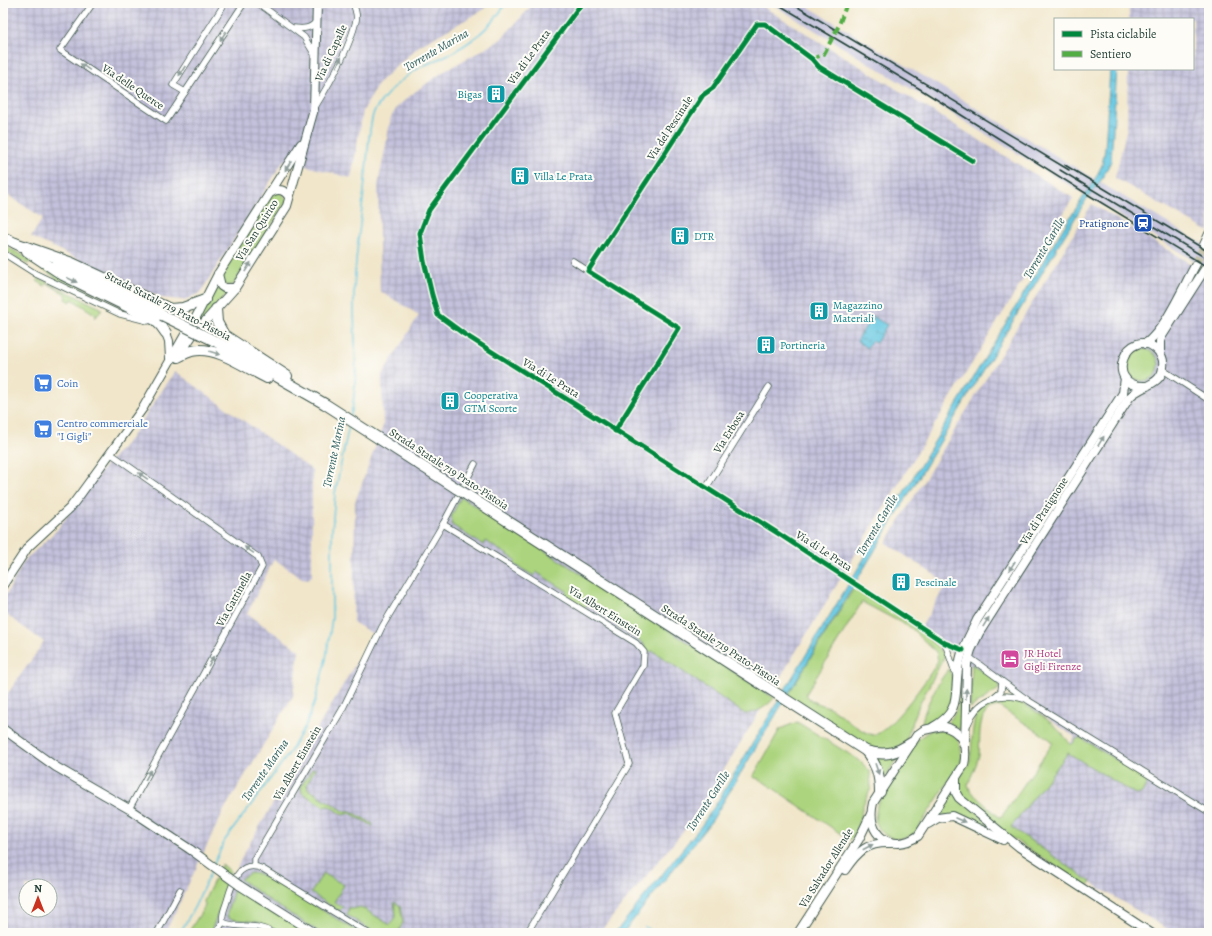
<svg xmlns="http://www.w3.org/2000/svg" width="1212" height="936" font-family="Alegreya,serif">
<defs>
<pattern id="industrial-grid" width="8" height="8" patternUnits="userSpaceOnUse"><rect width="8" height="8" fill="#c3c1db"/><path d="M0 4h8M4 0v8" fill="none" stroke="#9e9eb2"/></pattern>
<pattern id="water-ripples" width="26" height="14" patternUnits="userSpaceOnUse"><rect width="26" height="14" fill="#64c7e2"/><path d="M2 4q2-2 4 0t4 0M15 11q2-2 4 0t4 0" fill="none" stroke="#52a3b8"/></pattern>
</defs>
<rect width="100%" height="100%" fill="#fdfcf7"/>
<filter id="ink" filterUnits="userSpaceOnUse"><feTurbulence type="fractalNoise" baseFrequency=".025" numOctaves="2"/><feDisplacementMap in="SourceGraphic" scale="8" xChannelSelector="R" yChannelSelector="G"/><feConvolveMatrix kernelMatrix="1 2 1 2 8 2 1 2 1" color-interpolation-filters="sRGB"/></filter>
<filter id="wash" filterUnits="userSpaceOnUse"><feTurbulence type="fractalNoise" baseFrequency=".012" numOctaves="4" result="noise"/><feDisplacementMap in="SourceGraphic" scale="16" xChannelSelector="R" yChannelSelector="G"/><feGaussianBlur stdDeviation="0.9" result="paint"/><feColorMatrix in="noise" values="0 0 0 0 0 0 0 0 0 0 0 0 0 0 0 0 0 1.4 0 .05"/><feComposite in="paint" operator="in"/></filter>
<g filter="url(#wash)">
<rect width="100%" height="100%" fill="#f1e6ca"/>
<!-- industrial -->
<g fill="url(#industrial-grid)" fill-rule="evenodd">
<polygon points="3,3 489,3 483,10 419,46 379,82 363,111 351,178 284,160 200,293 184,300 162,298 31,237 43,218 3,192"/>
<polygon points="532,3 757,3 1073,198 695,817 599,933 208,933 220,902 244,853 373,634 353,622 355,502 383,426 382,375 419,315 380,291 378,186 391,117 398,106 416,91 443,72 500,40 527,11"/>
<polygon points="1129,3 1209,3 1209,232 1115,178 1127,127 1128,69 1193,69 1193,19 1129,19"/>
<polygon points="1092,204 1209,275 1209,933 1174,933 1088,881 1011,827 1075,737 919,631 947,583 886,543"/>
<path d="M175 371 312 470V576L308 579 302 578 274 559 247 614 299 650 293 696 224 810 165 933H3V700L44 642 3 612V601L24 561 56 531 107 464 130 439ZM26 886H50V910H26Z"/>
</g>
<!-- railway -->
<polygon fill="#c3c1db" points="770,3 802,3 1209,248 1209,270"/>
<!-- grass -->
<g fill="#acd47e" stroke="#668859" fill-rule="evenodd">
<polygon points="280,192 287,200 233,285 223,285 220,275 272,195"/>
<polygon points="3,245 132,314 122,312 108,303 55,279 55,277 31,262 27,264 3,249"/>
<polygon points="38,278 101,308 102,310 95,318 96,315 72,299 70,302 65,299 67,295 47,283 45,286 37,281"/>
<polygon points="217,281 230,290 189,337"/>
<circle cx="1143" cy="365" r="16"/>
<path d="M461 497 774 698C767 707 756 713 745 714L653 651 648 652 643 643 617 627 619 623 588 604 585 608 565 595 567 591 536 572 534 576 514 564 516 560 485 541 483 545 452 525 451 517Z"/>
<path d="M854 588 917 627 945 655 919 705 905 743 892 750 870 748 787 696ZM862 602 911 628 936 652 938 660C933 673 887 736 873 735 862 733 844 717 834 710 826 704 810 704 806 694Z"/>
<path d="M962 663H964L960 730 948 722C964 706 960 684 962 663Z"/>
<polygon points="972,664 999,682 999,689 970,708"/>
<path d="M949 669C955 684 956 705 943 716 937 721 929 721 922 725 922 711 940 678 949 669Z"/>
<path d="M1008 699C1029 702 1059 727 1071 745L1078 738H1081L1148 780 1142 793 1137 795 1068 753 1011 827 1091 882 1087 887 1006 834 960 794C959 791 958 785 958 782 960 774 968 768 970 760 975 732 965 701 1008 699ZM998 706 1051 740 1053 743 1002 816 999 817 971 792 968 785C971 775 977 765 979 755 981 739 975 710 998 706Z"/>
<polygon points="797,722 859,760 870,771 871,788 863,805 856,833 850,840 761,780 753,777 780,729"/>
<path d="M931 730C955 730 963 739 961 762L915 833 908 837 895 839 885 835 879 829 875 820 877 805 919 738Z"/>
<polygon points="900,754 884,779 874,756"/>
<polygon points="313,768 315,769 307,784 308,789 344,811 351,811 373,824 373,826 350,813 343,815 329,806 324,807 302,793 301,786"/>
<polygon points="954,789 1000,836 938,813"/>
<polygon points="222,864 230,871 223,901 210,933 188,933 205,906 204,901"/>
<polygon points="250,873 259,874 269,878 360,933 321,933 273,903 240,879"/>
<polygon points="323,873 344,885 334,902 343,907 339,911 311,893"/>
<polygon points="235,886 309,933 280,933 259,922 231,919 228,917 227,913"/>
<polygon points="394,902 400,906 403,922 398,933 375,933 347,915 349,907 352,909 361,907 390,925 396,915"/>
</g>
<!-- water -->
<g fill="url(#water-ripples)" stroke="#42828b">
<polygon points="1110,69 1117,69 1111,161 1102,179 1086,200 713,819 623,933 615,933 701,826 716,804 1062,230 1095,179 1102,165 1105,149"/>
<polygon points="872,316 887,325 876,343 871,341 867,348 857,341"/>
</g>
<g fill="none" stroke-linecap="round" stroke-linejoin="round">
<!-- stream -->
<g stroke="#64c7e2" stroke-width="1.5">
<path d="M351 415C360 372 353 335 354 292 355 251 363 210 366 169 368 156 369 119 375 110 384 96 397 83 411 73 420 66 433 62 443 57 469 45 491 28 506 3"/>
<polyline points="214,864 225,840 290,752 306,725 315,701 326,659 332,618 332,532 335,493 349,425"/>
<polyline points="645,927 654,933"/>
<polyline points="180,933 195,906 212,869"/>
</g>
</g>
</g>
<g filter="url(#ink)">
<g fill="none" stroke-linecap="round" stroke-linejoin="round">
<!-- secondary-tunnel -->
<polyline stroke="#c7c4ac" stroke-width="8" stroke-dasharray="8 4" stroke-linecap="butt" points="1196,264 1204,245"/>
<defs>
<g id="street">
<polyline points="93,3 60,50 166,121 244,3"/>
<polyline points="258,3 304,37 315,55"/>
<polyline points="582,3 429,210 420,233 424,261 432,295 438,315 464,334 779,534 945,643 963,650"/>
<path d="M294 28C304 29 310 29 317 21"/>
<polyline points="185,92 173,85 225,3"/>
<path d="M315 107C330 83 349 49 356 21 358 15 355 9 353 3"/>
<polyline points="3,253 36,274 120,314 148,321"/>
<polyline points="573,261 588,271"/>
<polyline points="1163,370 1209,400"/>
<polyline points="615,431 679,328 588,271 703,95 713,88 757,24 765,24 812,59 819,67 973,161"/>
<polyline points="110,453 258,557 262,567 129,809"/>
<polyline points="706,488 769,387"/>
<polyline points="443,524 636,643 644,652 643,666 615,713 629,764 527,933"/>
<polyline points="945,643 956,675"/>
<polyline points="969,657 1029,701 1209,812"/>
<polyline points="995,696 1001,691 1002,682"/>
<path d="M968 724C977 700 999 691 1023 699"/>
<polyline points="254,866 254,859 342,710 382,627 443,524 475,464"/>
<polyline points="157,933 180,890"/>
<polyline points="216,933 223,922"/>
<path d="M273 933C253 921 238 930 223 922 221 915 225 908 227 901 232 883 239 858 263 869L368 933"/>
</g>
<g id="secondary">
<path d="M272 192C279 188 285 190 289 197"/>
<polyline points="1204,245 1209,234"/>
<polyline points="218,274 221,286 224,288 235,288"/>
<polyline points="193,323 218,274 301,144"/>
<polyline points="200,327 235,288 287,206 314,109 317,3"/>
<polyline points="166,333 169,341 170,358"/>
<path d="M1145 344C1166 329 1183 287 1196 264"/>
<polyline points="1160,354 1160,341 1162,336 1205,269"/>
<polyline points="178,357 192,336"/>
<polyline points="3,585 28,547 70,508 82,492 143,408 186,333"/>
<path d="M933 727C965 710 952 688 960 660 963 646 971 633 977 620L1123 393 1125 378"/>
<polyline points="3,729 56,767 129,809 191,850"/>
<path d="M965 747 967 664 971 650 979 633 1129 398C1139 385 1162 386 1163 367 1164 361 1162 355 1157 350 1128 322 1100 389 1147 386"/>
<path d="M845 870C858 851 867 842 891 843"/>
<polyline points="239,885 315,933"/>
<polyline points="798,933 859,839 871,814"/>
</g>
<g id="primary">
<path d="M942 726C962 730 968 746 964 765L918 836C891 854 865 835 873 803L917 735 924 730Z"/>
<polyline points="956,778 956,793 959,798 1019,847 1151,933"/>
<polyline points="928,824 938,818 952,816 1003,840"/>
</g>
<g id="highway">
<polyline points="3,237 21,246"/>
<polyline points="15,243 72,263 170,309 183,308 205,300"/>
<polyline points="27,251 63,275 155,320 161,326 166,333"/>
<polyline points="57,264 162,315"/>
<polyline points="216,309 217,322 224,335 287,376"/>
<polyline points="213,340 325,404 456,488"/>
<path d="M178 357C182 355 188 352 192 351 216 345 246 368 267 378"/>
<path d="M467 495 866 751C884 756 895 754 911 743"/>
<path d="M866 751C876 764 880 774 880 792"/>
</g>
</defs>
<!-- street casing -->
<use href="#street" stroke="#3e564a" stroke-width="7"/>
<!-- secondary casing -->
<use href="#secondary" stroke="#3e564a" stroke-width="10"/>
<!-- primary casing -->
<use href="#primary" stroke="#3e564a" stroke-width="10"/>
<!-- highway casing -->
<use href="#highway" stroke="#3e564a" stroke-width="12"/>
<!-- street -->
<use href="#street" stroke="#fff" stroke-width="5.5"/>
<!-- secondary -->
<use href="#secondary" stroke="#fff" stroke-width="8"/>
<!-- primary -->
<use href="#primary" stroke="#fff" stroke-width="8"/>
<!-- highway -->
<use href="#highway" stroke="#fff" stroke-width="10"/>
<!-- rail -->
<g stroke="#1f3d34" stroke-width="1.5">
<polyline points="776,3 920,89 1087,194 1209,268"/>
<polyline points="791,3 1069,170"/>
<polyline points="1065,165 1209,252"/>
<polyline points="1060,170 1209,260"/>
</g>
<defs>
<polyline id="secondary-bridge" points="191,850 239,885"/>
<g id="highway-bridge">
<polyline points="162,315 213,340"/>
<polyline points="456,488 467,495"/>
</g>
</defs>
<!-- secondary-bridge casing -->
<use href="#secondary-bridge" stroke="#3e564a" stroke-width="10" stroke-linecap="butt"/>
<!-- highway-bridge casing -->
<use href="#highway-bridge" stroke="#3e564a" stroke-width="12" stroke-linecap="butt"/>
<!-- secondary-bridge -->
<use href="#secondary-bridge" stroke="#fff" stroke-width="8"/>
<!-- highway-bridge -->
<use href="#highway-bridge" stroke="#fff" stroke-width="10"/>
<!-- quiet -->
<polyline stroke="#52ad45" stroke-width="4" stroke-dasharray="8 4" stroke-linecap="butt" points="812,59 824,54 839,25 847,3"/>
<defs>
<g id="cycleway">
<polyline points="582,3 429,210 420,233 424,261 432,295 438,315 464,334 779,534 945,643 963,650"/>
<polyline points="615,431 679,328 588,271 703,95 713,88 757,24 765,24 812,59 819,67 973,161"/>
</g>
</defs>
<!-- cycleway casing -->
<use href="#cycleway" stroke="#fdfcf7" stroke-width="8"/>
<!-- cycleway -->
<use href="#cycleway" stroke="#00873e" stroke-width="5"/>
</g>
<!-- one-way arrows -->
<defs><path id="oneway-solid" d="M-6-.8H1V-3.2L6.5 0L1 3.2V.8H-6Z"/></defs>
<g fill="#8f9e9a">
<use href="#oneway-solid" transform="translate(223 36) rotate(123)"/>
<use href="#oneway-solid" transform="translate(339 62) rotate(-64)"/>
<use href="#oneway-solid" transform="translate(85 67) rotate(-146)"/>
<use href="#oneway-solid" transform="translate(182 71) rotate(123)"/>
<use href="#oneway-solid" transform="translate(288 166) rotate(122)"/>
<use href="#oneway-solid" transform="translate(248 267) rotate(-58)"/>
<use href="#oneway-solid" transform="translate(72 280) rotate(26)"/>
<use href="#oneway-solid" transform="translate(215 353) rotate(16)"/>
<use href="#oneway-solid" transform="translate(1101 441) rotate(-58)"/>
<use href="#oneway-solid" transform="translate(143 476) rotate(-145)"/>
<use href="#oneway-solid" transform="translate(249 550) rotate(-145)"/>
<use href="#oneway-solid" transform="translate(1012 566) rotate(123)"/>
<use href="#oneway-solid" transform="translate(986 622) rotate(-58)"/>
<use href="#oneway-solid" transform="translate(211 661) rotate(-61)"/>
<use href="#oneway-solid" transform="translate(966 694) rotate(-87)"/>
<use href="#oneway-solid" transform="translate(877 769) rotate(71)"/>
<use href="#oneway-solid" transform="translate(148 775) rotate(-61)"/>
<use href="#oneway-solid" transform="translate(960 820) rotate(23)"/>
<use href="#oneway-solid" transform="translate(868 847) rotate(-28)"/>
</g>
</g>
<!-- icons -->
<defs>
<symbol id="building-square" viewBox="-11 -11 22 22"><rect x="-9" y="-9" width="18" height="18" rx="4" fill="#0f9aa8" stroke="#fdfcf7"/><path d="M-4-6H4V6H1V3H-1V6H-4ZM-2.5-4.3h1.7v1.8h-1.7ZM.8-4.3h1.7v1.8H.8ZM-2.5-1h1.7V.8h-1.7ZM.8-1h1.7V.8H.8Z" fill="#fff"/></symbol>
<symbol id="station-square" viewBox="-11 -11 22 22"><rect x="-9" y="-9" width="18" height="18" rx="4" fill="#1a4fb4" stroke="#fdfcf7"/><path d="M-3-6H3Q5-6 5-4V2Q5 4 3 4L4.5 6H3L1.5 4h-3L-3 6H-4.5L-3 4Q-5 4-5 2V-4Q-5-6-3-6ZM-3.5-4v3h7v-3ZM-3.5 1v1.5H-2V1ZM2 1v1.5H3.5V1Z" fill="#fff"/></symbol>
<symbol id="supermarket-square" viewBox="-11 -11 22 22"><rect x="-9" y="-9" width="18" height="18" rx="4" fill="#3f7fe0" stroke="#fdfcf7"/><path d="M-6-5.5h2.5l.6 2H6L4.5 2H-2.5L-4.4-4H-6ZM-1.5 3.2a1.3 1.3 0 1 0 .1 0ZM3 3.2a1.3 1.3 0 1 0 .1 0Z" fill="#fff"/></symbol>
<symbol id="hotel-square" viewBox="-11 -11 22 22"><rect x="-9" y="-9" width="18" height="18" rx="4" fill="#d1479c" stroke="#fdfcf7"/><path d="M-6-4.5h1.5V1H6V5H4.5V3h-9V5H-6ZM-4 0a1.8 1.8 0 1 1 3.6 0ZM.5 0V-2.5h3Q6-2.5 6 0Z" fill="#fff"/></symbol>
</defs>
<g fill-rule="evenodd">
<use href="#building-square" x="485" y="83" width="22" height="22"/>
<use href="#building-square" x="509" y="165" width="22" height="22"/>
<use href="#station-square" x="1132" y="212" width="22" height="22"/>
<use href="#building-square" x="669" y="225" width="22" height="22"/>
<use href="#building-square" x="808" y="300" width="22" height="22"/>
<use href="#building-square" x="755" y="334" width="22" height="22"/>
<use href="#supermarket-square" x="32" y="372" width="22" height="22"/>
<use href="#building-square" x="439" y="390" width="22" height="22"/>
<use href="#supermarket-square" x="32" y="418" width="22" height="22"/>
<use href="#building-square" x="890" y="571" width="22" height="22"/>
<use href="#hotel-square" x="999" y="648" width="22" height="22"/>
</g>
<g text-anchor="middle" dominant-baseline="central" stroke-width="4" stroke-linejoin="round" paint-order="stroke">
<!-- street labels -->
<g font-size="11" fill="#1f3d34" stroke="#fdfcf7">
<text transform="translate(331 53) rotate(-65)">Via di Capalle</text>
<text transform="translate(529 57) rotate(-54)">Via di Le Prata</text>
<text transform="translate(133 87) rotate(34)">Via delle Querce</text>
<text transform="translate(670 128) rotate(-57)">Via del Pescinale</text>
<text transform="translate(257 230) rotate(-58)">Via San Quirico</text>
<text transform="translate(168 306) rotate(27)">Strada Statale 719 Prato-Pistoia</text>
<text transform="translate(551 378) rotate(32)">Via di Le Prata</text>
<text transform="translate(729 432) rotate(-58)">Via Erbosa</text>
<text transform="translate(449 469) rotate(33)">Strada Statale 719 Prato-Pistoia</text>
<text transform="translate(1044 511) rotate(-57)">Via di Pratignone</text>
<text transform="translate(824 551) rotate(33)">Via di Le Prata</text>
<text transform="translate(234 599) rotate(-61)">Via Gattinella</text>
<text transform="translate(605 611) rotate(32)">Via Albert Einstein</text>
<text transform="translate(721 645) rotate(33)">Strada Statale 719 Prato-Pistoia</text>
<text transform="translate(297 763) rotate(-60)">Via Albert Einstein</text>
<text transform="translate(826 868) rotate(-58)">Via Salvador Allende</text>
</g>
<!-- culture labels -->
<g font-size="11" fill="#0d838f" stroke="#fdfcf7" text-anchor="start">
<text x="482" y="94" text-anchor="end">Bigas</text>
<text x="534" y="176">Villa Le Prata</text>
<text x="694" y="236">DTR</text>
<text x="833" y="305">Magazzino<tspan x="833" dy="13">Materiali</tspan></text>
<text x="780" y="345">Portineria</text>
<text x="464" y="395">Cooperativa<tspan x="464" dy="13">GTM Scorte</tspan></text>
<text x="915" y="582">Pescinale</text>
</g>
<!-- transit labels -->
<g font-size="11" fill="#164399" stroke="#fdfcf7" text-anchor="end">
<text x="1129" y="223">Pratignone</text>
</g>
<!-- shop labels -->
<g font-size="11" fill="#366cbe" stroke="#fdfcf7" text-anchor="start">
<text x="57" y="383">Coin</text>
<text x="57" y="423">Centro commerciale<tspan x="57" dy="13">"I Gigli"</tspan></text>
</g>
<!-- hotel labels -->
<g font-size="11" fill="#b23c85" stroke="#fdfcf7" text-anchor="start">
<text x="1024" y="653">JR Hotel<tspan x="1024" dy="13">Gigli Firenze</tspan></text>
</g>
<!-- water labels -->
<g font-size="12" font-style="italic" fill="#306060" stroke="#fdfcf7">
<text transform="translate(436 50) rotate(-30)">Torrente Marina</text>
<text transform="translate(1044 248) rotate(-59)">Torrente Garille</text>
<text transform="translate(334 452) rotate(-78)">Torrente Marina</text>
<text transform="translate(877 525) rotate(-59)">Torrente Garille</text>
<text transform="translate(265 770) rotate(-55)">Torrente Marina</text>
<text transform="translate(708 801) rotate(-57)">Torrente Garille</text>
</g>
</g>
<!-- margin -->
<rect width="1212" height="936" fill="none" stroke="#fdfcf7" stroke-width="16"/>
<!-- legend -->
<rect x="1054" y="18" width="140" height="52" fill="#fdfcf7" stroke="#a4b0a9"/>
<rect x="1062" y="31" width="20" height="6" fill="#00873e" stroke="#a4b0a9"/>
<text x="1090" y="38" font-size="12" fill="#1f3d34">Pista ciclabile</text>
<rect x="1062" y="51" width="20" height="6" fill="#52ad45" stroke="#a4b0a9"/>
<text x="1090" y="58" font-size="12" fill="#1f3d34">Sentiero</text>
<!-- north arrow -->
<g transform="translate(38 898)"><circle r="19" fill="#fdfcf7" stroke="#a4b0a9"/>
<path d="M0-3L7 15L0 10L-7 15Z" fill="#c8321e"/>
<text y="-6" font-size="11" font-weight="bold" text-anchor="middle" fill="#1f3d34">N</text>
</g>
</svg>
